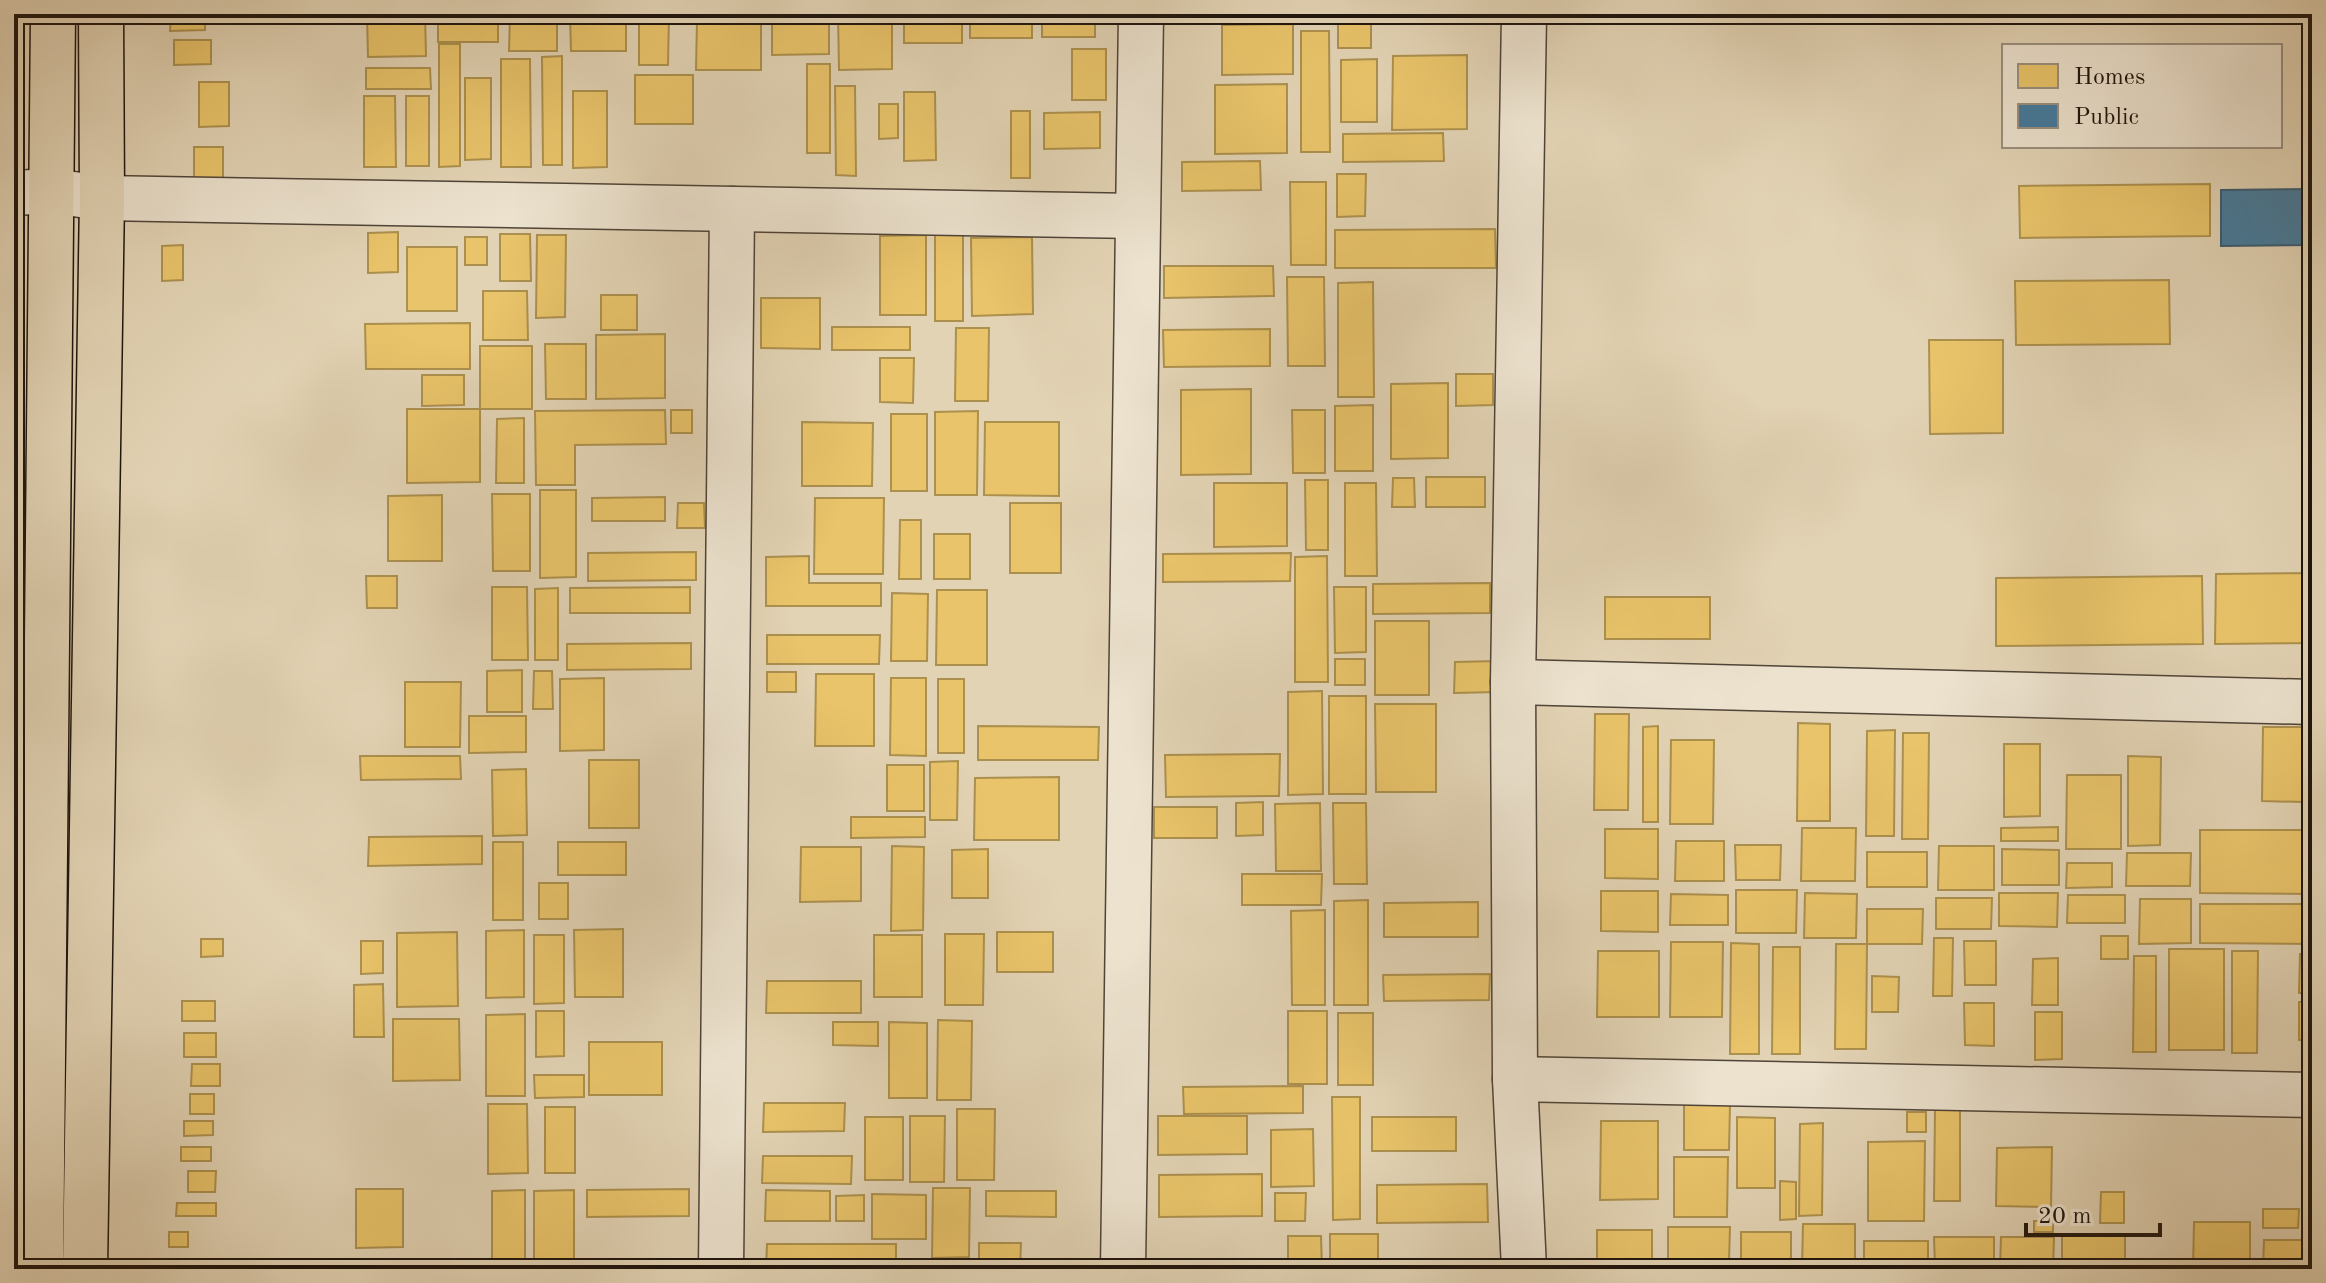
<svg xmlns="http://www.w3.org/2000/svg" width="2326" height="1283" font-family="'Old Standard TT',serif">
<rect width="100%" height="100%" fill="#e2d3b4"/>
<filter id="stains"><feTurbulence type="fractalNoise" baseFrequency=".0025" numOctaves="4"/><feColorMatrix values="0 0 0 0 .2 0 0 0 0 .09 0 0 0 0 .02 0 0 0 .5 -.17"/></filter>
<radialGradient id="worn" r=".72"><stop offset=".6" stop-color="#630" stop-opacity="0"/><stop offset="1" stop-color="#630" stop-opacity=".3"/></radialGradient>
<!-- homes -->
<g fill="#e9c46a" stroke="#ac904e" stroke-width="2">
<polygon points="171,14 205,14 205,30 170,31"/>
<polygon points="367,14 425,14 426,56 368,57"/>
<rect x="438" y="14" width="60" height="28"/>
<polygon points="510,14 557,14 557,51 509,51"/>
<polygon points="570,14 626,14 626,51 571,51"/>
<polygon points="639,14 669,14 668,65 639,65"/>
<polygon points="838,14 892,14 892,69 839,70"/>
<rect x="904" y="14" width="58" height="29"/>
<rect x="970" y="14" width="62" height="24"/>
<rect x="1042" y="14" width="53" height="23"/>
<rect x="1338" y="14" width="33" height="34"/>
<polygon points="697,20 761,20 761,70 696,70"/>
<polygon points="772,22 829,22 829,54 772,55"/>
<polygon points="1293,24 1293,74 1222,75 1222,25"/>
<polygon points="1301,31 1329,31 1330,152 1301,152"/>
<polygon points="174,40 211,40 211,64 174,65"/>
<polygon points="439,44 460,44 460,166 439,167"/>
<rect x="1072" y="49" width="34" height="51"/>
<polygon points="1467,55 1467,129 1392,130 1393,56"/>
<polygon points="562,56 562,165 543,165 542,57"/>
<polygon points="501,59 530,59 531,167 501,167"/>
<polygon points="1377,59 1377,122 1341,122 1341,60"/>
<rect x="807" y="64" width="23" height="89"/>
<polygon points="366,68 430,68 431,89 366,89"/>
<rect x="635" y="75" width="58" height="49"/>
<polygon points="465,78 491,78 491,159 465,160"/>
<polygon points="199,82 229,82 229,126 199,127"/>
<polygon points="1287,84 1287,153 1215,154 1215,85"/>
<polygon points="835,86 855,86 856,176 836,175"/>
<polygon points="573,91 607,91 607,167 573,168"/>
<polygon points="904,92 935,92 936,160 904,161"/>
<polygon points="364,96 395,96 396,167 364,167"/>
<rect x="406" y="96" width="23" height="70"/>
<polygon points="879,104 898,104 898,138 879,139"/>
<rect x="1011" y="111" width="19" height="67"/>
<polygon points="1100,112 1100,148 1044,149 1044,113"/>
<polygon points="1443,133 1444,161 1343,162 1343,134"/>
<rect x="194" y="147" width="29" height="31"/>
<polygon points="1260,161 1261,190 1182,191 1182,162"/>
<polygon points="1337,174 1366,174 1365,216 1337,217"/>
<polygon points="1290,182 1326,182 1326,265 1291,265"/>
<polygon points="2210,184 2210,236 2020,238 2019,186"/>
<polygon points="1495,229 1496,268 1335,268 1335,230"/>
<polygon points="398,232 398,272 368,273 368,233"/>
<rect x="935" y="232" width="28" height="89"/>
<polygon points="500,234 530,234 531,281 500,281"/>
<polygon points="537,235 566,235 565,317 536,318"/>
<polygon points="926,235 926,315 880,315 880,236"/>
<rect x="465" y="237" width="22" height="28"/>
<polygon points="1032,237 1033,314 972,316 971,238"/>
<polygon points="183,245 183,280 162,281 162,246"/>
<rect x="407" y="247" width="50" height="64"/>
<polygon points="1164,266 1273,266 1274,296 1164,298"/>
<polygon points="1287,277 1324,277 1325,366 1288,366"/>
<polygon points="2169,280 2170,344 2016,345 2015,281"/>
<polygon points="1373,282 1374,397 1338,397 1338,283"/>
<polygon points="483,291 527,291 528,340 483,340"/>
<rect x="601" y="295" width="36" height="35"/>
<polygon points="761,298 820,298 820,349 761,348"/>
<polygon points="470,323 470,369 366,369 365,324"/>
<rect x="832" y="327" width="78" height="23"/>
<polygon points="956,328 989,328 988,401 955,401"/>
<polygon points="1270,329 1270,366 1164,367 1163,330"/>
<polygon points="665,334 665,398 596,399 596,335"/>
<polygon points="1929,340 2003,340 2003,433 1930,434"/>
<polygon points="545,344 586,344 586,399 546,399"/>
<rect x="480" y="346" width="52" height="63"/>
<polygon points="880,358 914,358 913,403 880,402"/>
<polygon points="1456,374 1493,374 1493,405 1456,406"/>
<polygon points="422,375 464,375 464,405 422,406"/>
<polygon points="1448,383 1448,458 1391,459 1391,384"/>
<polygon points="1251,389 1251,474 1181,475 1181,390"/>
<polygon points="1373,405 1373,471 1335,471 1335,406"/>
<polygon points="407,409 480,409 480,482 407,483"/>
<polygon points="665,410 666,444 575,445 575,485 536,485 535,411"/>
<rect x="671" y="410" width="21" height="23"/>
<polygon points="1292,410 1325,410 1325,473 1293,473"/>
<polygon points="978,411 977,495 935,495 935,412"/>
<rect x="891" y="414" width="36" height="77"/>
<polygon points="524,418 524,483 496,483 497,419"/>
<polygon points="802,422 873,423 872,486 802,486"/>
<polygon points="985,422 1059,422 1059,496 984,495"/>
<rect x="1426" y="477" width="59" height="30"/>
<polygon points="1393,478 1414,478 1415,507 1392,507"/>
<polygon points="1305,480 1328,480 1328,550 1306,550"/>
<polygon points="1214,483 1287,483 1287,546 1214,547"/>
<polygon points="1345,483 1376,483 1377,576 1345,576"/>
<polygon points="540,490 576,490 576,577 540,578"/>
<polygon points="492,494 530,494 530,571 493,571"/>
<polygon points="442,495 442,561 388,561 388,496"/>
<polygon points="665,497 665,521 592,521 592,498"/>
<polygon points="815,498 884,498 883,574 814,574"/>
<polygon points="678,503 704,503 705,528 677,528"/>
<rect x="1010" y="503" width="51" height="70"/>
<polygon points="900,520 921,520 921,579 899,579"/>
<rect x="934" y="534" width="36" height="45"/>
<polygon points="696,552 696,580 588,581 588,553"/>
<polygon points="1291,553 1290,581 1163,582 1163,554"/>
<polygon points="809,556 809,583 881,583 881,606 766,606 766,557"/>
<polygon points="1327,556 1328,682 1295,682 1295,557"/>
<polygon points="2312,573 2312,643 2215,644 2216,574"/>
<polygon points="366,576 397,576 397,608 367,608"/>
<polygon points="2202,576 2203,644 1996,646 1996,578"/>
<polygon points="1490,583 1490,613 1373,614 1373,584"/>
<polygon points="492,587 527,587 528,660 492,660"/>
<polygon points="690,587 690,613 570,613 570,588"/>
<polygon points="1334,587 1366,587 1366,652 1335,653"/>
<polygon points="558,588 558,660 535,660 535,589"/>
<polygon points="937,590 987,590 987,665 936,665"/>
<polygon points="892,593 928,594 927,661 891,661"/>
<rect x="1605" y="597" width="105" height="42"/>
<rect x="1375" y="621" width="54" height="74"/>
<polygon points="767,635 880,635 879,664 767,664"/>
<polygon points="691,643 691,669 567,670 567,644"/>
<rect x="1335" y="659" width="30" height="26"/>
<polygon points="1497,661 1497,692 1454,693 1455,662"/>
<polygon points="522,670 522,712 487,712 487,671"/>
<polygon points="534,671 552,671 553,709 533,709"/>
<rect x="767" y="672" width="29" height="20"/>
<polygon points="816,674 874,674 874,746 815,746"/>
<polygon points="604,678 604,750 560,751 560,679"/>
<polygon points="891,678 926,678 926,756 890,755"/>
<rect x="938" y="679" width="26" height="74"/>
<polygon points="405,682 461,682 460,747 405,747"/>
<polygon points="1322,691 1323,794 1288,795 1288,692"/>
<rect x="1329" y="696" width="37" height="98"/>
<polygon points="1375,704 1436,704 1436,792 1376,792"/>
<polygon points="1595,714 1629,714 1628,810 1594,810"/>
<polygon points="469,716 526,716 526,752 469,753"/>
<polygon points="1798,723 1830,724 1830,821 1797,821"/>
<polygon points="978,726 1099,727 1098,760 978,760"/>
<polygon points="1658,726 1658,822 1643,822 1643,727"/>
<polygon points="2263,727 2303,727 2303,802 2262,801"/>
<polygon points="1895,730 1894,836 1866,836 1867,731"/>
<polygon points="1903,733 1929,733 1928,839 1902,839"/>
<polygon points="1671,740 1714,740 1713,824 1670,824"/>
<polygon points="2004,744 2040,744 2040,816 2004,817"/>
<polygon points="1280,754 1279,796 1166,797 1165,755"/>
<polygon points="360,756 460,756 461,779 361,780"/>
<polygon points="2128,756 2161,757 2160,845 2128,846"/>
<rect x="589" y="760" width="50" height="68"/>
<polygon points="958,761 957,820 930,820 930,762"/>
<rect x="887" y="765" width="37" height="46"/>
<polygon points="526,769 527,835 493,836 492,770"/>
<polygon points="2067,775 2121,775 2121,849 2066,849"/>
<polygon points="1059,777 1059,840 974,840 975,778"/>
<polygon points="1263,802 1263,835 1236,836 1236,803"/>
<polygon points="1320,803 1321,871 1276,871 1275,804"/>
<polygon points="1333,803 1366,803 1367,884 1334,884"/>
<rect x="1154" y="807" width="63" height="31"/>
<polygon points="851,817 925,817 925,837 851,838"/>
<polygon points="2058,827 2058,841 2001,841 2001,828"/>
<polygon points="1802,828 1856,828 1855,881 1801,881"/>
<polygon points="1605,829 1658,829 1658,879 1605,878"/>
<polygon points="2200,830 2312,830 2312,894 2200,893"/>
<polygon points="482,836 482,864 368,866 369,837"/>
<polygon points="1676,841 1724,841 1724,881 1675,881"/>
<rect x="493" y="842" width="30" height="78"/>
<rect x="558" y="842" width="68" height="33"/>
<polygon points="1735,845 1781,845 1780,880 1736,880"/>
<polygon points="892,846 924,847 923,930 891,931"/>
<polygon points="1939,846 1994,846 1994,890 1938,890"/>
<polygon points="801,847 861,847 861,901 800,902"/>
<polygon points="988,849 988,898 952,898 952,850"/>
<polygon points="2002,849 2059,850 2059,885 2002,885"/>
<rect x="1867" y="852" width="60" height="35"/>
<polygon points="2127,853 2191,853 2190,886 2126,886"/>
<polygon points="2067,863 2112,863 2112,887 2066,888"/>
<polygon points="1242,874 1322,874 1321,905 1242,905"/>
<rect x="539" y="883" width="29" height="36"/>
<polygon points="1736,890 1797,890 1796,933 1736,933"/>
<polygon points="1601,891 1658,891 1658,932 1601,931"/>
<polygon points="1805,893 1857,894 1856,938 1804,938"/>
<polygon points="1999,893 2058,893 2057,927 1999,926"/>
<polygon points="1671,894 1728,895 1728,925 1670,925"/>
<polygon points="2068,895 2125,895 2125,923 2067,923"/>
<polygon points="1936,898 1992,898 1991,929 1936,929"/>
<polygon points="2140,899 2191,899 2191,943 2139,944"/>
<polygon points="1368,900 1368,1005 1334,1005 1334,901"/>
<polygon points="1478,902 1478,937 1384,937 1384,903"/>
<polygon points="2200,904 2312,904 2312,944 2200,943"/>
<polygon points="1867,909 1923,909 1922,944 1867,944"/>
<polygon points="1325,910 1325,1005 1292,1005 1291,911"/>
<polygon points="623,929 623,997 575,997 574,930"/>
<polygon points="524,930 524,997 486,998 486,931"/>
<polygon points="457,932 458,1006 397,1007 397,933"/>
<rect x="997" y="932" width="56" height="40"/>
<polygon points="945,934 984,934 983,1005 945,1005"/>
<polygon points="534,935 564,935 564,1003 534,1004"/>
<rect x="874" y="935" width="48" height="62"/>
<rect x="2101" y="936" width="27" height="23"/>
<polygon points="1934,938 1953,938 1952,996 1933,996"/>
<polygon points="201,939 223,939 223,956 201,957"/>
<polygon points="361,941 383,941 383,973 361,974"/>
<polygon points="1964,941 1996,941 1996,985 1965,985"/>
<polygon points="1671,942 1723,942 1722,1017 1670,1017"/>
<polygon points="1731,943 1759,944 1759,1054 1730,1054"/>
<polygon points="1836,944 1867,944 1866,1049 1835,1049"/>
<polygon points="1773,947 1800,947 1800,1054 1772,1054"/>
<rect x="2169" y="949" width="55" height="101"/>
<polygon points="1598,951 1659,951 1659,1017 1597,1017"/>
<polygon points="2232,951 2258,951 2257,1053 2232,1053"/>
<polygon points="2300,954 2312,954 2312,993 2299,993"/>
<polygon points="2134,956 2156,956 2156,1052 2133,1052"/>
<polygon points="2058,958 2058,1005 2032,1005 2033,959"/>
<polygon points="1490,974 1489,1000 1384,1001 1383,975"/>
<polygon points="1872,976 1899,977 1898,1012 1872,1012"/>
<polygon points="767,981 861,981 861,1013 766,1013"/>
<polygon points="383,984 384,1037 354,1037 354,985"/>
<rect x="182" y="1001" width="33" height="20"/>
<rect x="2299" y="1002" width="13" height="38"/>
<polygon points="1964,1003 1994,1003 1994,1046 1965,1045"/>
<polygon points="536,1011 564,1011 564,1056 536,1057"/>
<rect x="1288" y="1011" width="39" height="73"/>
<polygon points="2035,1012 2062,1012 2062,1059 2035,1060"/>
<rect x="1338" y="1013" width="35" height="72"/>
<polygon points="525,1014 525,1096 486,1096 486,1015"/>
<polygon points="393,1019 459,1019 460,1080 393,1081"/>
<polygon points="938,1020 972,1021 971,1100 937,1100"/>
<polygon points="833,1022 878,1022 878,1046 833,1045"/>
<polygon points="889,1022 927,1023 927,1098 889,1098"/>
<rect x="184" y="1033" width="32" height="24"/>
<rect x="589" y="1042" width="73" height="53"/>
<polygon points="192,1064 220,1064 220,1086 191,1086"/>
<polygon points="534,1075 584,1075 584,1097 535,1098"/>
<polygon points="1303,1086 1303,1113 1184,1114 1183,1087"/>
<rect x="190" y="1094" width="24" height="20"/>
<polygon points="1332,1097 1360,1097 1360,1219 1333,1220"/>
<polygon points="764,1103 845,1103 844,1131 763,1132"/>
<polygon points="488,1104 527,1104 528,1173 488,1174"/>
<polygon points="1684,1104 1730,1104 1729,1150 1684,1150"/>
<rect x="545" y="1107" width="30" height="66"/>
<polygon points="957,1109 995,1109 994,1180 957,1180"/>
<polygon points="1935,1109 1960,1109 1960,1201 1934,1201"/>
<rect x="1907" y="1112" width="19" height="20"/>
<polygon points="910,1116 945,1116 944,1182 910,1182"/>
<polygon points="1158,1116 1247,1116 1247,1154 1158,1155"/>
<rect x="865" y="1117" width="38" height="63"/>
<rect x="1372" y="1117" width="84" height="34"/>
<polygon points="1737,1117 1775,1118 1775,1188 1737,1188"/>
<polygon points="184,1121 213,1121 213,1135 184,1136"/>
<polygon points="1601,1121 1658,1121 1658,1199 1600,1200"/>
<polygon points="1823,1123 1822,1215 1799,1216 1800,1124"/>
<polygon points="1313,1129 1314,1186 1271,1187 1271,1130"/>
<polygon points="1925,1141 1924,1221 1868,1221 1868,1142"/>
<rect x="181" y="1147" width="30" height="14"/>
<polygon points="2052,1147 2051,1207 1996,1206 1997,1148"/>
<polygon points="763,1156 852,1156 851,1184 762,1183"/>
<polygon points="1674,1157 1728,1157 1727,1217 1674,1217"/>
<polygon points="188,1171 216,1171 215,1192 188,1192"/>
<polygon points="1262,1174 1262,1216 1159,1217 1159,1175"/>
<polygon points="1780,1181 1796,1182 1796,1219 1780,1220"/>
<polygon points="1487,1184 1488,1222 1377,1223 1377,1185"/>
<polygon points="933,1188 970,1188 969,1257 932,1258"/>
<polygon points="356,1189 403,1189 403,1247 356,1248"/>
<polygon points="689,1189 689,1216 587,1217 587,1190"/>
<polygon points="525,1190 525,1269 492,1269 492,1191"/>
<polygon points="574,1190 574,1264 534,1264 534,1191"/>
<polygon points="766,1190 830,1191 830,1221 765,1221"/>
<polygon points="986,1191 1056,1191 1056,1217 986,1216"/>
<polygon points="2101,1192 2124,1192 2124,1223 2100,1223"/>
<polygon points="1275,1193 1306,1193 1305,1221 1275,1221"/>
<polygon points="872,1194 926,1195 926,1239 872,1239"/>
<polygon points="864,1195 864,1221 836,1221 836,1196"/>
<polygon points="177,1203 216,1203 216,1216 176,1216"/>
<polygon points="2263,1209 2299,1209 2298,1228 2263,1228"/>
<rect x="2034" y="1221" width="19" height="11"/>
<polygon points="2194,1222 2250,1222 2250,1269 2193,1269"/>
<polygon points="1803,1224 1855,1224 1855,1267 1802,1267"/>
<polygon points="1668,1227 1730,1227 1729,1261 1668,1261"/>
<rect x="1597" y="1230" width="55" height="36"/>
<rect x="169" y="1232" width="19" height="15"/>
<rect x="1741" y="1232" width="50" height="33"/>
<rect x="1330" y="1234" width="48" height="35"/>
<rect x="2062" y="1234" width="63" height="35"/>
<polygon points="1288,1236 1321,1236 1322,1269 1288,1269"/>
<polygon points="1934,1237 1994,1237 1994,1267 1935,1267"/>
<polygon points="2001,1237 2054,1237 2053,1269 2000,1269"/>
<polygon points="2264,1240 2312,1240 2312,1269 2263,1269"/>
<rect x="1864" y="1241" width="64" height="28"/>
<polygon points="979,1243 1021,1243 1020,1268 979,1268"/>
<polygon points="767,1244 896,1244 896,1269 766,1269"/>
<polygon points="168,1259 186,1259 187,1269 168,1269"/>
</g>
<!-- public -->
<polygon fill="#457b9d" stroke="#395c72" stroke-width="2" points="2312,189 2312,245 2221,246 2221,190"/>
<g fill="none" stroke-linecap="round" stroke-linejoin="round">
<defs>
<g id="minor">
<polyline points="1524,14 1513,682 1515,1079 1524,1269"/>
<polyline points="14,193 52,191 102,198 1137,216"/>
<polyline points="1513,682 2312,702"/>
<polyline points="1515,1079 2312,1095"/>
<polyline points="721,1269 732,209"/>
<polyline points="1123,1269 1141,14"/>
</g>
<g id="major">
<polyline points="41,1269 53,14"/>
<polyline points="85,1269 102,198 101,14"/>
</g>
</defs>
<!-- minor casing -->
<use href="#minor" stroke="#4f4438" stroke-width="47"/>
<!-- major casing -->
<use href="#major" stroke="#1e150e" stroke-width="47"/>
<!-- minor -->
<use href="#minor" stroke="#ece2ce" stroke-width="44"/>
<!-- major -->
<use href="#major" stroke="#e2d3b4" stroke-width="44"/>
</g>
<!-- margin -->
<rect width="2326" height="1283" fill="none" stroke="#e2d3b4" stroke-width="48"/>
<rect x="16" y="16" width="2294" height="1251" fill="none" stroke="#1e150e" stroke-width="4"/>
<rect x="24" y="24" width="2278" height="1235" fill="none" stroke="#1e150e" stroke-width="2"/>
<!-- legend -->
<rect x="2002" y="44" width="280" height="104" fill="#ece2ce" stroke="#9a9081" stroke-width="2"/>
<rect x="2018" y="64" width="40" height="24" fill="#e9c46a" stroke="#9a9081" stroke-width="2"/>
<text x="2074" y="84" font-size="24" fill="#1e150e">Homes</text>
<rect x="2018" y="104" width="40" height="24" fill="#457b9d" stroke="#9a9081" stroke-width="2"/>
<text x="2074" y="124" font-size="24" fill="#1e150e">Public</text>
<!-- scale -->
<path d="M2026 1223v12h134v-12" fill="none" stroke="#1e150e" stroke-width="4"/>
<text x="2038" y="1223" font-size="24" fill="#1e150e" stroke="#ece2ce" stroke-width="6" paint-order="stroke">20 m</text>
<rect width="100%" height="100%" filter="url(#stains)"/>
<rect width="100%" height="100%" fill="url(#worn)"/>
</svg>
